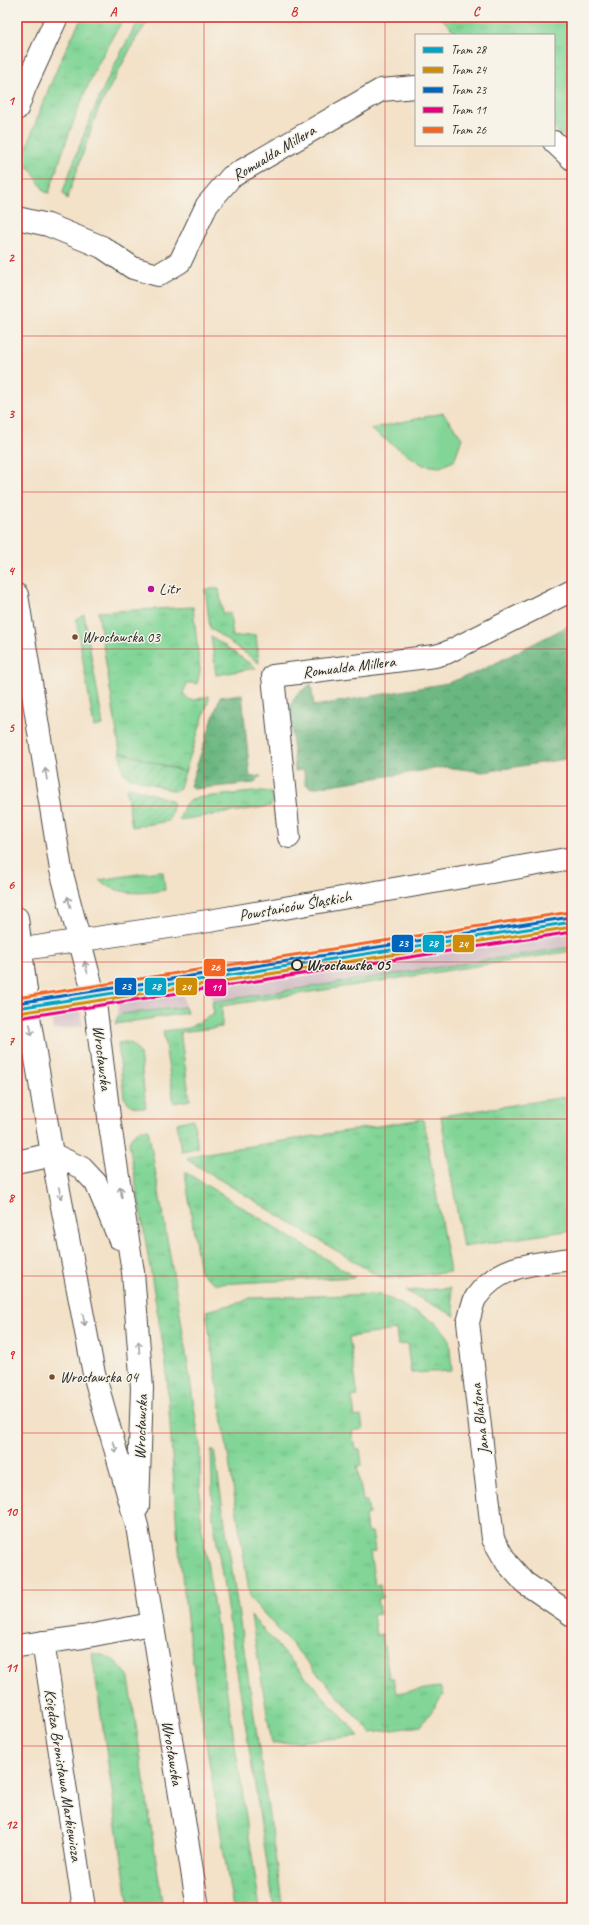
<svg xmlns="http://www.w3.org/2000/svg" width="589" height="1925" font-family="Caveat,sans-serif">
<defs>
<pattern id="grass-tufts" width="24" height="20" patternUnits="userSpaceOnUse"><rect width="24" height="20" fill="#82d597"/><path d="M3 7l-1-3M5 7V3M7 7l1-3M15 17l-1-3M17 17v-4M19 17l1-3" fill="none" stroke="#70b782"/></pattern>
<pattern id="forest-crowns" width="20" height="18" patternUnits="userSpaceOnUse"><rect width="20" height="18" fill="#69b680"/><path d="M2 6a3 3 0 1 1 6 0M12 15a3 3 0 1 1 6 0" fill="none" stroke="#579469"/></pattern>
<pattern id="garden-furrows" width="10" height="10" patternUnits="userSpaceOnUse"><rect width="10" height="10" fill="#82d597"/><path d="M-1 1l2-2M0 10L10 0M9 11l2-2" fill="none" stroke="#70b782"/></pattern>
</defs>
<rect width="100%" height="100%" fill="#f7f3e8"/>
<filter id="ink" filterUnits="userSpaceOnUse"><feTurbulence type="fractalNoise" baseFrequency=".025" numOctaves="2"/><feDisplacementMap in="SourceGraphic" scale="8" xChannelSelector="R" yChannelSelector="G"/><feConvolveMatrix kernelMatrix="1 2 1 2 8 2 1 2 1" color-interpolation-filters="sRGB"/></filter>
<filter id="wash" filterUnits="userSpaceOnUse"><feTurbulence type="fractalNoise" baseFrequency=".012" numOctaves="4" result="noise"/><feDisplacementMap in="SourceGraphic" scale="16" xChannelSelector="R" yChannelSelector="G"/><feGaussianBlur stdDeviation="0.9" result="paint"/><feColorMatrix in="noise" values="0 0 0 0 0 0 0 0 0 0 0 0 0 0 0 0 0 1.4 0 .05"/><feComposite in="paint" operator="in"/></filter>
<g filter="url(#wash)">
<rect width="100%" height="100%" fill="#f3e1c8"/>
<!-- railway -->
<g fill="#d2bdc5">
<polygon points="572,916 572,947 212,1002 208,973"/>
<polygon points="180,976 185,1007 122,1014 117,1018 118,1002 126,985"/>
<polygon points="76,992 83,1026 53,1030 48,997"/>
</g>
<!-- grass -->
<g fill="url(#grass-tufts)" stroke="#568061">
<path d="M82 17H125C89 71 69 132 49 193L45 192 30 168 21 166C37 114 57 65 82 17Z"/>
<path d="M141 17H151L135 40 98 110 67 199 63 192C85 129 106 75 141 17Z"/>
<polygon points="440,17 572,17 572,146 554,128 554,35 458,35"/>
<polygon points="205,589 219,589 223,614 230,613 233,637 256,635 259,663 210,628"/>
<polygon points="193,607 200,671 197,684 191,683 187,684 183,693 190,700 195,700 209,696 209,699 185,772 120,752 98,612"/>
<polygon points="84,614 103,725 94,727 76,619"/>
<polygon points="211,636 256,668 216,675"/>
<polygon points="262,791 271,792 273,801 271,806 179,820 185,804 195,798"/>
<path d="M159 871 163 872 165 890C142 894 119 896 99 880Z"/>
<polygon points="572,947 572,951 222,1006 222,1027 180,1032 190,1100 174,1103 163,1031 189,1028 214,1013 212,1002"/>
<polygon points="185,1007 187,1013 115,1024 117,1018 122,1014"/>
<path d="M126 1042 131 1043 140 1053 146 1108C135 1108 130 1107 124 1097L118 1043Z"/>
<polygon points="572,1096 572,1230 463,1247 441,1116"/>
<polygon points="193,1119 198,1148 181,1151 177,1123"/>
<polygon points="423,1119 450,1272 383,1279 186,1159 200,1154"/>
<polygon points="141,1129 148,1129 180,1313 200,1446 200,1516 260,1908 233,1908 190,1644 177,1532 166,1363 129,1143 131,1137"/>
<polygon points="185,1172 355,1277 216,1284 200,1273"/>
<polygon points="450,1288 455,1316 406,1291"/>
<polygon points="381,1294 438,1324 449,1338 452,1371 411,1373 407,1344 398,1345 396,1330 349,1337 358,1396 352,1397 355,1417 361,1416 363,1429 352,1431 355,1450 360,1450 362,1465 357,1466 363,1501 367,1501 369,1514 365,1515 367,1532 372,1532 375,1551 370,1552 375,1585 380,1584 382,1598 377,1599 380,1614 373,1615 376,1635 382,1634 389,1678 393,1678 396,1693 440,1687 443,1695 421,1726 371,1733 250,1598 206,1311 242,1302 250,1298"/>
<polygon points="211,1450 214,1450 283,1908 274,1908 213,1517"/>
<polygon points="251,1616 359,1736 272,1744"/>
<path d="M92 1653C111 1655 119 1663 129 1678L163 1908H129Z"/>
</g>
<!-- forest -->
<g fill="url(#forest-crowns)" stroke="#4a7056">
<polygon points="572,624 572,758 483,772 446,767 311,788 305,783 304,770 295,771 290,707 296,695 311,684 314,706 448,683 478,672"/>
<polygon points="242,694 250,777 261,776 254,783 194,789 190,786 220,697"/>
</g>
<!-- park -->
<polygon fill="#82d597" stroke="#568061" points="443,413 462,438 454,461 440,467 423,465 370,429"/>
<!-- garden -->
<g fill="url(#garden-furrows)" stroke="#568061">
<polygon points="120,752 185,772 179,790 174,791 129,777 123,772"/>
<polygon points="130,787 171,800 174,804 169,821 132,827 126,789"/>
</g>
</g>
<g filter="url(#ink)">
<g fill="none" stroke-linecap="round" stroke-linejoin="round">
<defs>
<g id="street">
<polyline points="554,142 572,159"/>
<polyline points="17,218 48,225 102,247 133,268 158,275 180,262 207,205 231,177 381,90 416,87"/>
<polyline points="289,837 273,676 435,656 446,653 572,590"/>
<polyline points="17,1162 52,1154"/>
<path d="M572 1259C536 1264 501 1263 477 1296 472 1302 471 1314 468 1322L493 1539 507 1563 525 1583 572 1615"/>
<polyline points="43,1642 84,1908"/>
<polyline points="17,1646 83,1637 151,1624"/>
</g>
<g id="secondary">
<polyline points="17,109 25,87 57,17"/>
<polyline points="17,595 61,870 94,995 110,1125 133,1272 142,1388 138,1507"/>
<polyline points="17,918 30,1023 52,1154 94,1374 137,1526 198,1908"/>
<polyline points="17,950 215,920 572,858"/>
<polyline points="52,1154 82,1168 96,1183 119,1238"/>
</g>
</defs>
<!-- street casing -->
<use href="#street" stroke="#494643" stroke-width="24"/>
<!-- secondary casing -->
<use href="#secondary" stroke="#494643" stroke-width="24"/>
<!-- street -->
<use href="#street" stroke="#fff" stroke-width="22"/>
<!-- secondary -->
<use href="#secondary" stroke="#fff" stroke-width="22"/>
<defs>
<polyline id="tram-1" points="17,1008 572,922"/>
<polyline id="tram-2" points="18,1013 572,927"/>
<polyline id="tram-3" points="17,1003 571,917"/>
<polyline id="tram-4" points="18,1018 572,932"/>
<polyline id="tram-5" points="17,998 570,912"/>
</defs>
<!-- tram-1 casing -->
<use href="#tram-1" stroke="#f7f3e8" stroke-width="6"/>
<!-- tram-2 casing -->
<use href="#tram-2" stroke="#f7f3e8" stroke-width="6"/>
<!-- tram-3 casing -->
<use href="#tram-3" stroke="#f7f3e8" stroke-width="6"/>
<!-- tram-4 casing -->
<use href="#tram-4" stroke="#f7f3e8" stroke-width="6"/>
<!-- tram-5 casing -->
<use href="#tram-5" stroke="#f7f3e8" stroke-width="6"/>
<!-- tram-1 -->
<use href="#tram-1" stroke="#02a3c6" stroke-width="3"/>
<!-- tram-2 -->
<use href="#tram-2" stroke="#ce8d09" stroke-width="3"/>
<!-- tram-3 -->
<use href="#tram-3" stroke="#0065bd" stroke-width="3"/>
<!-- tram-4 -->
<use href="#tram-4" stroke="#e5007d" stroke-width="3"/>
<!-- tram-5 -->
<use href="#tram-5" stroke="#f26522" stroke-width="3"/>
</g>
<!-- one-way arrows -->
<defs><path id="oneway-shaft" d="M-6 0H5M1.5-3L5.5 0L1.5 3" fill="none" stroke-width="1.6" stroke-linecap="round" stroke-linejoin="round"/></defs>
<g stroke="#a0a0a0">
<use href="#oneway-shaft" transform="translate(46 774) rotate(-99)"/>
<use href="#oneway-shaft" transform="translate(69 902) rotate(-105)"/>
<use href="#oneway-shaft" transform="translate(86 967) rotate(-105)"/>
<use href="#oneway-shaft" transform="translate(31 1030) rotate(80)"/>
<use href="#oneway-shaft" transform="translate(121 1192) rotate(-99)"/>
<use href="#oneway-shaft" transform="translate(60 1193) rotate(79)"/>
<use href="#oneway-shaft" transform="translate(84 1320) rotate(79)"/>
<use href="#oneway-shaft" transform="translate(139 1347) rotate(-95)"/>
<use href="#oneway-shaft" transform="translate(115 1447) rotate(74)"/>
</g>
</g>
<!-- grid -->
<path fill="none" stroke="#d62828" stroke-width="1" stroke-opacity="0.55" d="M204 17V1908M385 17V1908M17 179H572M17 336H572M17 492H572M17 649H572M17 806H572M17 962H572M17 1119H572M17 1276H572M17 1433H572M17 1590H572M17 1746H572"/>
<!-- markers -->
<circle fill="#b5179e" stroke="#f7f3e8" stroke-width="1.5" cx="151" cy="589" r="4"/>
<g fill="#7a4b2a" stroke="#f7f3e8" stroke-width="1.5">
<circle cx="75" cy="637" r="3.5"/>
<circle cx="52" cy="1377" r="3.5"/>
</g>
<circle fill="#f7f3e8" stroke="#2b2b2b" stroke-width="2" cx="297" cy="965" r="5"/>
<g text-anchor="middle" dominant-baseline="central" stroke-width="3" stroke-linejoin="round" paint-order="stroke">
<!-- bus labels -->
<g font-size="15" fill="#2b2b2b" stroke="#f7f3e8" text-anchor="start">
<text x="82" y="637">Wrocławska 03</text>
<text x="60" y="1377">Wrocławska 04</text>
</g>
<!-- street labels -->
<g font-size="16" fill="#2b2b2b" stroke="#f7f3e8">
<text transform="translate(274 153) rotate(-31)">Romualda Millera</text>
<text transform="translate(349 667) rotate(-7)">Romualda Millera</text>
<text transform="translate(295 906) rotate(-10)">Powstańców Śląskich</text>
<text transform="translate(102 1058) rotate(83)">Wrocławska</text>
<text transform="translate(480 1419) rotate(-97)">Jana Blatona</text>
<text transform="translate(141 1427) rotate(-88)">Wrocławska</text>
<text transform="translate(172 1753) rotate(81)">Wrocławska</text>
<text transform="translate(63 1775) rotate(81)">Księdza Bronisława Markiewicza</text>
</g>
<!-- poi labels -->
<g font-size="16" fill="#2b2b2b" stroke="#f7f3e8" text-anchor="start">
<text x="159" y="589">Litr</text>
</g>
<!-- stop labels -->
<g font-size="16" font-weight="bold" fill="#2b2b2b" stroke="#f7f3e8" text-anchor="start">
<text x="306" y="965">Wrocławska 05</text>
</g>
</g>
<g stroke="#f7f3e8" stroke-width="1.5">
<rect x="391" y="934" width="23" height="19" rx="4" fill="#0065bd"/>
<rect x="422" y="934" width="23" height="19" rx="4" fill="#02a3c6"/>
<rect x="452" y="934" width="23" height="19" rx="4" fill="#ce8d09"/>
<rect x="203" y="958" width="23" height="19" rx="4" fill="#f26522"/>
<rect x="114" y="977" width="23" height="19" rx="4" fill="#0065bd"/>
<rect x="144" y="977" width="23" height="19" rx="4" fill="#02a3c6"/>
<rect x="175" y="977" width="23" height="19" rx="4" fill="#ce8d09"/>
<rect x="204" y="978" width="23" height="19" rx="4" fill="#e5007d"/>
</g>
<g font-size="11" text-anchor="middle" font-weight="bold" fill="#fff">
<text x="403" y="947">23</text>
<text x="433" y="947">28</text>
<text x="463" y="948">24</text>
<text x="215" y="971">26</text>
<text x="126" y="990">23</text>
<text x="156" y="990">28</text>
<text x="186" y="991">24</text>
<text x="216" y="991">11</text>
</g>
<!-- margin -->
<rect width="589" height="1925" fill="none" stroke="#f7f3e8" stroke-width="44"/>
<!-- legend -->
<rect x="415" y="34" width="140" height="112" fill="#f7f3e8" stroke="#a5a39c"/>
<rect x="423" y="47" width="20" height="6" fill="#02a3c6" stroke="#a5a39c"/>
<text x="451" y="54" font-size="12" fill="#2b2b2b">Tram 28</text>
<rect x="423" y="67" width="20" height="6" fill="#ce8d09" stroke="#a5a39c"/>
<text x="451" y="74" font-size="12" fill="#2b2b2b">Tram 24</text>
<rect x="423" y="87" width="20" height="6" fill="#0065bd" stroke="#a5a39c"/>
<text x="451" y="94" font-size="12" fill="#2b2b2b">Tram 23</text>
<rect x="423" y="107" width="20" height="6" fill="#e5007d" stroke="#a5a39c"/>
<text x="451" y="114" font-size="12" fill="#2b2b2b">Tram 11</text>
<rect x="423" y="127" width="20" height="6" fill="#f26522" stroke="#a5a39c"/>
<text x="451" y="134" font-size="12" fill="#2b2b2b">Tram 26</text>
<rect x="22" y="22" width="545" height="1881" fill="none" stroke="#d62828" stroke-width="1.5"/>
<g font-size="13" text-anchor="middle" font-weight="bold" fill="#d62828">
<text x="113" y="16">A</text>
<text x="294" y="16">B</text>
<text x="476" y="16">C</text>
<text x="11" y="105">1</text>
<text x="11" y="262">2</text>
<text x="11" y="418">3</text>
<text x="11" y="575">4</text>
<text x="11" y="732">5</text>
<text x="11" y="889">6</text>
<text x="11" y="1045">7</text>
<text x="11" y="1202">8</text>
<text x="11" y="1359">9</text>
<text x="11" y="1516">10</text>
<text x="11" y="1672">11</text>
<text x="11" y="1829">12</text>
</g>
</svg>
